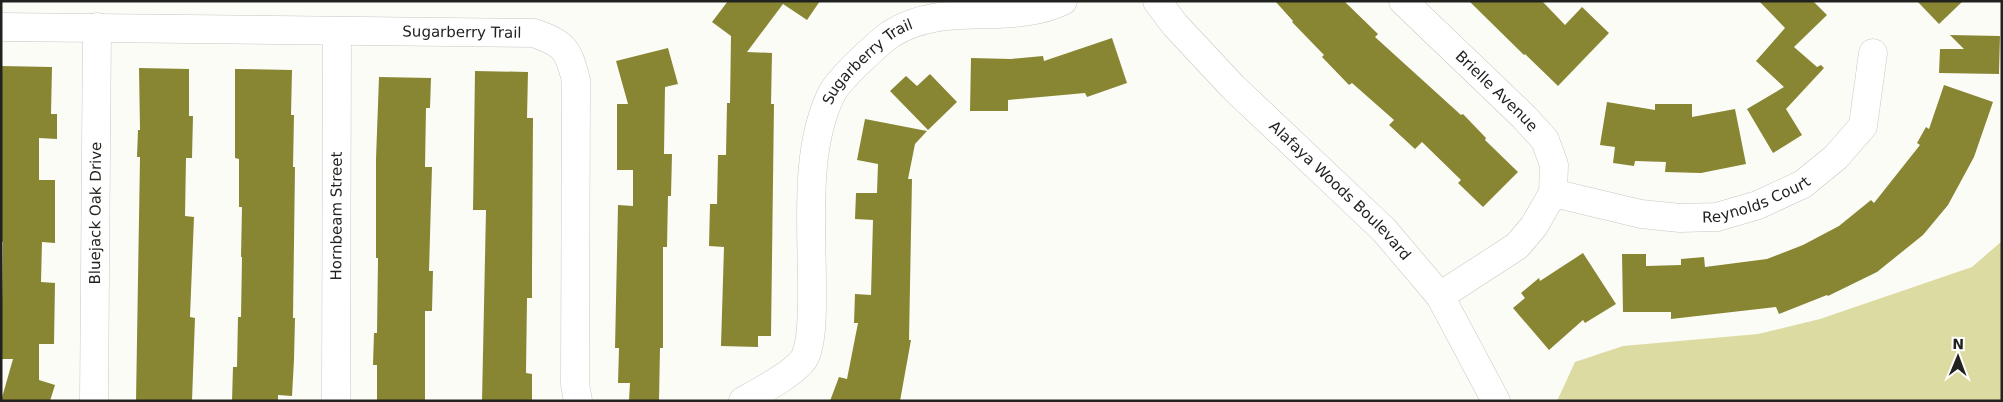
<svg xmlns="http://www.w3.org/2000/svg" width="2003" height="402" font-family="'DejaVu Sans',sans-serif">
<rect width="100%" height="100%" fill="#fcfcf7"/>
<!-- green -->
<polygon fill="#dcdca2" points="2002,241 2002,401 1557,401 1575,362 1623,346 1758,334 1820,319 1972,267"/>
<!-- building -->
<g fill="#888633">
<polygon points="728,1 820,1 807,20 783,4 747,52 772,53 771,104 774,104 771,336 758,336 758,347 721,346 724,247 709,246 710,204 717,204 718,155 726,155 727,103 730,103 731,36 712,22"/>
<polygon points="1275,1 1344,1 1378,34 1375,37 1461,115 1463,114 1486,138 1485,140 1518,172 1483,207 1458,183 1461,180 1422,142 1415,149 1389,125 1394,120 1352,83 1349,85 1322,57 1324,55 1292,22 1293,21"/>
<polygon points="1469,1 1542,1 1565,25 1582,7 1609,33 1558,86 1525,54 1524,55"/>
<polygon points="1759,1 1813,1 1827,15 1794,47 1817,67 1821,65 1824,68 1786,109 1802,135 1773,153 1747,109 1784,87 1756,61 1785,28"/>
<polygon points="1917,1 1963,1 1939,24"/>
<polygon points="1950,35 2000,36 1999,74 1939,73 1940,49 1964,49"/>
<polygon points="1112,38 1127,83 1087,97 1085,93 1008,100 1008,111 970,111 971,58 1011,59 1043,56 1044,61"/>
<polygon points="668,48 678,84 665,87 664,154 672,154 671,196 668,196 667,247 663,247 663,348 660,348 659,400 629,400 630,383 618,383 619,348 615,348 618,205 633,206 633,170 617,170 617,104 628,104 616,61"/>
<polygon points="1,66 52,67 51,114 57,114 57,139 39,138 39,180 55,180 55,243 42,242 41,282 55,283 54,344 39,344 39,380 55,385 50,401 1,401 13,359 1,359 3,242 1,242"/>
<polygon points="139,68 189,69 189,116 193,116 192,158 186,158 185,216 194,217 190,317 195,318 192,401 136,401 140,157 137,157 138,130 140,130"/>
<polygon points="235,69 292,70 291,115 294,115 293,167 295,167 293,318 295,318 294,360 292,396 278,395 278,401 232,401 233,367 237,367 238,317 241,317 242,257 241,257 242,207 239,207 239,159 235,158"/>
<polygon points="475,71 528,72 527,118 533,118 532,271 532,298 527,298 526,373 532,374 532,401 482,401 486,210 473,210"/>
<polygon points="930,74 957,102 928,130 890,91 906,76 917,86"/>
<polygon points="379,77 431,78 430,108 426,108 425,167 432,167 429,271 433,271 432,311 425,311 425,401 377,401 377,365 373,365 374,333 377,333 378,258 376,258 376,159"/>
<polygon points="1944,85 1993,102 1974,157 1948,205 1923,235 1877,272 1828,296 1827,295 1779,314 1776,307 1671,319 1671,312 1623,312 1622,254 1646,254 1646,266 1681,265 1681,259 1704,257 1705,267 1767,259 1803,245 1839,226 1871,200 1874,203 1920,145 1917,143 1926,127 1929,129"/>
<polygon points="1607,102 1655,110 1655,104 1692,104 1692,117 1735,109 1746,164 1701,173 1665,172 1666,162 1635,161 1634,166 1613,163 1615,147 1600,145"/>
<polygon points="865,119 927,131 915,144 908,179 912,179 909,340 911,340 900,401 830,401 839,377 847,379 858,323 854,323 855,294 871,295 873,220 855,219 856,193 877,193 878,164 857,160"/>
<polygon points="1583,253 1616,304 1585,323 1583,320 1549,350 1513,308 1525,298 1521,293 1539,278 1540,281"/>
</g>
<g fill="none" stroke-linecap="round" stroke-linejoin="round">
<defs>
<g id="minor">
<path id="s1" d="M1157 1 1175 25 1233 87 1384 230 1440 296 1496 401"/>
<path id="s2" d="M1403 1 1524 117 1545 140 1554 165 1553 193 1534 226 1517 246 1440 296"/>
<path id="s3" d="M1 27 534 33C565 44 568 49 576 80L575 384 578 401"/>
<path id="s4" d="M1553 193 1641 214 1680 218 1717 217 1758 205 1803 184 1836 157 1863 126 1873 53"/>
<path id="s5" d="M94 401 97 27"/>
<path id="s6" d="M336 401 337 31"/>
<path id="s7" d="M743 401C759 392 797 372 805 357 813 340 812 306 812 286 812 226 804 148 832 93 840 78 877 44 891 34 943 0 1009 27 1063 1"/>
</g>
</defs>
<!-- minor casing -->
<use href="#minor" stroke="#c7c7c3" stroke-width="29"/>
<!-- minor -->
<use href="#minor" stroke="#fff" stroke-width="28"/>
</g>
<g text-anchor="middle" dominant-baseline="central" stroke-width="4" stroke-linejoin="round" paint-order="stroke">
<!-- street labels -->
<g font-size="15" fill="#222220" stroke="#fffffe">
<text stroke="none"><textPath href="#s3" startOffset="461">Sugarberry Trail</textPath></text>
<text stroke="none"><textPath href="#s7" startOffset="392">Sugarberry Trail</textPath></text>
<text stroke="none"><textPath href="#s2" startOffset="130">Brielle Avenue</textPath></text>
<text stroke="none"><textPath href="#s1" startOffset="264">Alafaya Woods Boulevard</textPath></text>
<text stroke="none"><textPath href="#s4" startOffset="209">Reynolds Court</textPath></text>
<text stroke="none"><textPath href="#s5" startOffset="188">Bluejack Oak Drive</textPath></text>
<text stroke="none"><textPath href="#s6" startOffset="185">Hornbeam Street</textPath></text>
</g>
</g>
<!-- border -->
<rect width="2003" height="402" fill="none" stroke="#222220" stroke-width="5"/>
<!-- north arrow -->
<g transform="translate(1958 357) rotate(1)" stroke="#fffffe" stroke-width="4" paint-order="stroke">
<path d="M0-4L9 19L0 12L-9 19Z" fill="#222220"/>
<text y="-8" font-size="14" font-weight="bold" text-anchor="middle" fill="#222220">N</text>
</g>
</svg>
